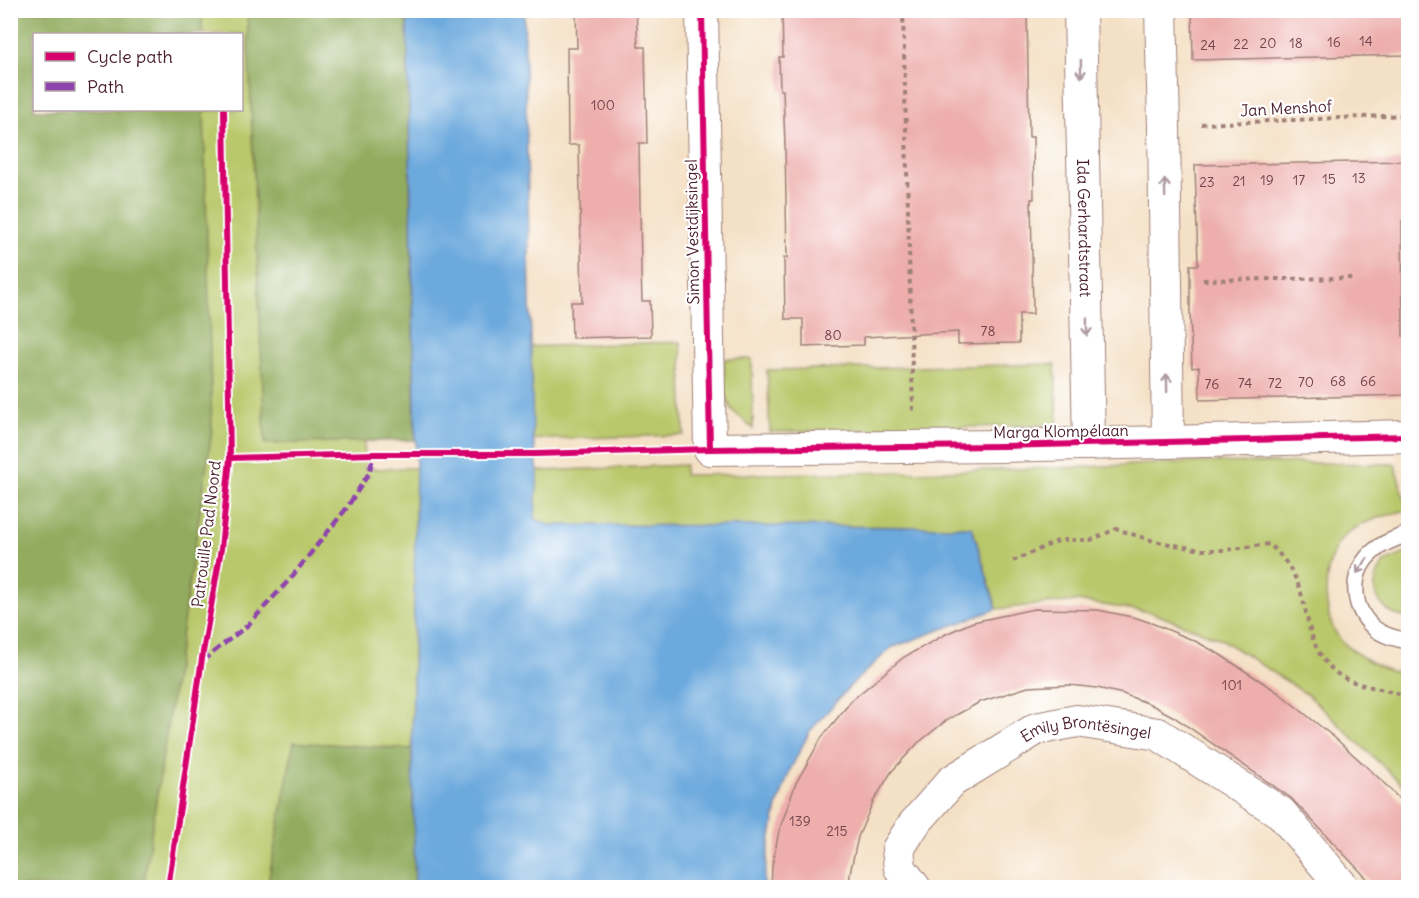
<svg xmlns="http://www.w3.org/2000/svg" width="1419" height="898" font-family="Delius,sans-serif">
<rect width="100%" height="100%" fill="#fff"/>
<filter id="ink" filterUnits="userSpaceOnUse"><feTurbulence type="fractalNoise" baseFrequency=".0167" numOctaves="2"/><feDisplacementMap in="SourceGraphic" scale="12" xChannelSelector="R" yChannelSelector="G"/><feConvolveMatrix kernelMatrix="1 2 1 2 8 2 1 2 1" color-interpolation-filters="sRGB"/></filter>
<filter id="wash" filterUnits="userSpaceOnUse"><feTurbulence type="fractalNoise" baseFrequency=".008" numOctaves="4" result="noise"/><feDisplacementMap in="SourceGraphic" scale="24" xChannelSelector="R" yChannelSelector="G"/><feGaussianBlur stdDeviation="1.35" result="paint"/><feColorMatrix in="noise" values="0 0 0 0 0 0 0 0 0 0 0 0 0 0 0 0 0 1.4 0 .05"/><feComposite in="paint" operator="in"/></filter>
<g filter="url(#wash)">
<rect width="100%" height="100%" fill="#f4e0c5"/>
<!-- green -->
<g fill="#b9c86a" stroke="#82744a" stroke-width="1.5" fill-rule="evenodd">
<path d="M10 11H348L365 469 416 468 412 749 376 747 381 887H11ZM34 34H242V110H34Z"/>
<polygon points="681,342 684,435 519,440 518,347"/>
<polygon points="724,359 752,359 753,429 731,409 725,395"/>
<polygon points="1055,364 1058,425 770,432 767,370"/>
<path d="M1192 462 1395 464 1407 510C1386 515 1356 522 1341 540 1322 563 1321 615 1340 639 1349 650 1378 668 1391 671 1396 673 1403 670 1408 669V790L1308 695 1221 639 1150 612 1076 601 997 609 972 527 549 525 534 519 538 471 685 465 684 475C854 473 1023 471 1192 462Z"/>
<path d="M1408 552V617C1390 618 1370 599 1376 579 1377 573 1382 567 1384 562Z"/>
</g>
<!-- forest -->
<g fill="#92ac5e" stroke="#6e6644" stroke-width="1.5">
<polygon points="10,11 202,11 202,34 34,34 34,110 204,110 212,432 143,887 11,887"/>
<polygon points="247,11 407,11 415,440 265,444"/>
<polygon points="294,742 412,749 415,887 267,888"/>
</g>
<!-- water -->
<polygon fill="#6ca9dd" stroke="#5b6484" stroke-width="1.5" points="407,11 524,11 533,438 538,471 535,519 549,525 972,527 997,609 891,648 852,684 810,731 790,770 777,807 769,846 764,881 765,887 415,887 412,749 416,454"/>
<g id="blocks">
<!-- building -->
<g fill="#edaeac">
<polygon points="576,10 636,10 638,47 645,47 647,143 639,143 641,270 642,301 650,301 651,336 572,338 571,302 582,302 579,145 568,145 567,48 577,48"/>
<polygon points="782,10 1027,10 1029,137 1033,137 1034,199 1031,199 1033,314 1019,314 1019,343 958,344 958,332 864,337 864,345 803,347 803,319 785,319 784,258 787,258 785,145 783,90 780,90 779,57 783,57"/>
<polygon points="1192,10 1408,10 1408,55 1193,60"/>
<polygon points="1408,161 1408,221 1402,221 1403,336 1408,336 1408,395 1200,400 1199,367 1192,368 1190,312 1190,265 1198,265 1195,165"/>
<polygon points="1034,609 1098,610 1137,618 1154,624 1195,641 1219,654 1279,693 1335,738 1381,780 1408,808 1408,888 1376,888 1291,798 1174,717 1150,704 1123,694 1097,688 1069,685 1028,687 980,702 947,720 918,743 892,771 873,802 858,837 850,873 849,888 771,888 772,866 779,831 796,783 822,737 852,700 904,657 948,633 973,622"/>
</g>
</g>
</g>
<g filter="url(#ink)">
<use href="#blocks" fill-opacity="0" stroke="#9f8078" stroke-width="1.5"/>
<g fill="none" stroke-linecap="round" stroke-linejoin="round">
<defs>
<path id="service" d="M1408 534C1397 538 1384 542 1375 550 1349 570 1350 607 1374 628 1382 635 1397 639 1408 641"/>
<g id="minor">
<polyline points="702,10 710,449 1002,446 1408,436"/>
<path id="s1" d="M1080 10 1089 444"/>
<polyline points="1161,10 1164,126 1168,441"/>
<path id="s2" d="M915 888 900 868 898 849 914 824 952 781 1036 729 1077 721 1158 734 1281 813 1344 888"/>
</g>
</defs>
<!-- service casing -->
<use href="#service" stroke="#9f8078" stroke-width="18"/>
<!-- minor casing -->
<use href="#minor" stroke="#9f8078" stroke-width="34"/>
<!-- path -->
<g stroke="#9f8078" stroke-width="4" stroke-dasharray="4.5 4.5" stroke-linecap="butt">
<polyline points="903,10 913,411"/>
<polyline points="1201,124 1408,115"/>
<polyline points="1407,278 1408,278"/>
<polyline points="1203,280 1355,278"/>
<path d="M1013 561 1060 540H1091L1116 529 1154 541 1201 550H1226L1269 544C1284 557 1295 573 1301 593 1310 623 1309 649 1335 672 1355 688 1386 687 1408 698"/>
</g>
<!-- service -->
<use href="#service" stroke="#fff" stroke-width="15"/>
<!-- minor -->
<use href="#minor" stroke="#fff" stroke-width="32"/>
<!-- quiet -->
<polyline stroke="#8e44ad" stroke-width="4.5" stroke-dasharray="9 4.5" stroke-linecap="butt" points="202,661 248,625 290,579 346,509 369,473 374,454"/>
<defs>
<g id="cycleway">
<polyline points="702,10 710,449 1002,446 1408,436"/>
<polyline points="230,458 374,454 535,454 710,449"/>
<polyline points="168,888 203,652 221,549 230,458 224,110"/>
</g>
</defs>
<!-- cycleway casing -->
<use href="#cycleway" stroke="#fff" stroke-width="10"/>
<!-- cycleway -->
<use href="#cycleway" stroke="#d6006c" stroke-width="6"/>
</g>
<!-- one-way arrows -->
<defs><path id="oneway-shaft" d="M-6 0H5M1.5-3L5.5 0L1.5 3" fill="none" stroke-width="1.6" stroke-linecap="round" stroke-linejoin="round" transform="scale(1.5)"/></defs>
<g stroke="#ae9aa0">
<use href="#oneway-shaft" transform="translate(1081 69) rotate(89)"/>
<use href="#oneway-shaft" transform="translate(1165 188) rotate(-91)"/>
<use href="#oneway-shaft" transform="translate(1087 327) rotate(89)"/>
<use href="#oneway-shaft" transform="translate(1167 383) rotate(-91)"/>
<use href="#oneway-shaft" transform="translate(1362 566) rotate(126)"/>
</g>
</g>
<g text-anchor="middle" dominant-baseline="central" stroke-width="4.5" stroke-linejoin="round" paint-order="stroke">
<!-- number labels -->
<g font-size="14" fill="#73434b">
<text x="1366" y="41">14</text>
<text x="1334" y="42">16</text>
<text x="1268" y="43">20</text>
<text x="1296" y="43">18</text>
<text x="1241" y="44">22</text>
<text x="1208" y="45">24</text>
<text x="603" y="105">100</text>
<text x="1359" y="178">13</text>
<text x="1329" y="179">15</text>
<text x="1267" y="180">19</text>
<text x="1299" y="180">17</text>
<text x="1239" y="181">21</text>
<text x="1207" y="182">23</text>
<text x="988" y="331">78</text>
<text x="833" y="335">80</text>
<text x="1338" y="381">68</text>
<text x="1368" y="381">66</text>
<text x="1306" y="382">70</text>
<text x="1245" y="383">74</text>
<text x="1275" y="383">72</text>
<text x="1212" y="384">76</text>
<text x="1232" y="685">101</text>
<text x="800" y="821">139</text>
<text x="837" y="831">215</text>
</g>
<!-- street labels -->
<g font-size="16" fill="#4a1f2b" stroke="#fff">
<text transform="translate(1286 108) rotate(-3)">Jan Menshof</text>
<text stroke="none"><textPath href="#s1" startOffset="218">Ida Gerhardtstraat</textPath></text>
<text transform="translate(692 232) rotate(-91)">Simon Vestdijksingel</text>
<text transform="translate(1061 431) rotate(-1)">Marga Klompélaan</text>
<text transform="translate(206 534) rotate(-83)">Patrouille Pad Noord</text>
<text stroke="none"><textPath href="#s2" startOffset="280">Emily Brontësingel</textPath></text>
</g>
</g>
<!-- margin -->
<rect width="1419" height="898" fill="none" stroke="#fff" stroke-width="36"/>
<!-- legend -->
<rect x="33" y="33" width="210" height="78" fill="#ffffff" stroke="#b7a5aa" stroke-width="1.5"/>
<rect x="45" y="52" width="30" height="9" fill="#d6006c" stroke="#b7a5aa" stroke-width="1.5"/>
<text x="87" y="63" font-size="18" fill="#4a1f2b">Cycle path</text>
<rect x="45" y="82" width="30" height="9" fill="#8e44ad" stroke="#b7a5aa" stroke-width="1.5"/>
<text x="87" y="93" font-size="18" fill="#4a1f2b">Path</text>
</svg>
